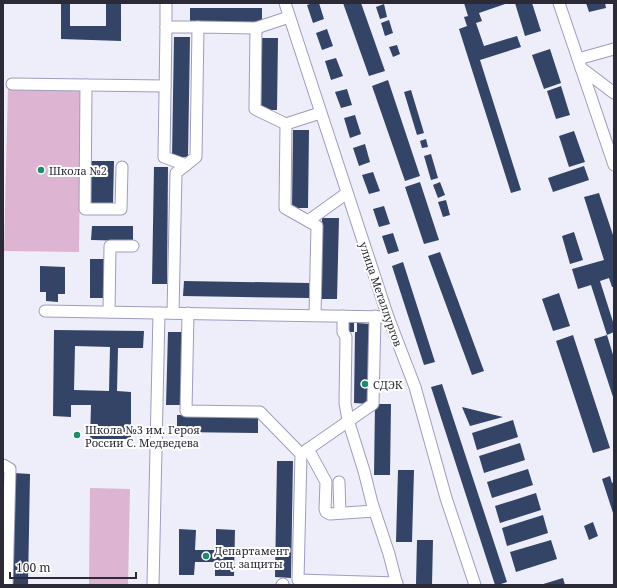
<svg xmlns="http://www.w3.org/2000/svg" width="617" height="588" font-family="'Noto Serif',serif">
<rect width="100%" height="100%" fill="#eeedfa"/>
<!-- green -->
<g fill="#ddb5d3">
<polygon points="8,87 81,88 79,252 4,251"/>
<polygon points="90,488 130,489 128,585 89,585"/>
</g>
<!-- building -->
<g fill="#346" fill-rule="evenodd">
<polygon points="61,3 70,3 70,26 106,26 106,3 121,3 121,41 61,39"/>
<polygon points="313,3 319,3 324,19 313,23 307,5"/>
<polygon points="343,3 361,3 385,71 369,76"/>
<polygon points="464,3 508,3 479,13 482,21 476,23 484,46 517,36 521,47 480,60 521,190 511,193 459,29 467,26 464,17 468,16"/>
<polygon points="515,3 532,3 541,31 525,36"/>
<polygon points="586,3 605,3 606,8 589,12"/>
<polygon points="384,4 387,17 380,19 376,7"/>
<polygon points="190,8 262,8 262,24 190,23"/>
<polygon points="389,20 393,33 385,36 381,23"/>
<polygon points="327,29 333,46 322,50 316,33"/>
<polygon points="174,37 190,37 188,157 172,157"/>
<polygon points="262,38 278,38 277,110 261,110"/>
<polygon points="397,45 400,54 393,57 389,47"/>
<polygon points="550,49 561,83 544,89 532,55"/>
<polygon points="336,58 343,76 331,80 325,61"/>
<polygon points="388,80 420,176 405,181 372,86"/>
<polygon points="561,86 570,115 556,119 547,91"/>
<polygon points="347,89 352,105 341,108 335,92"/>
<polygon points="411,90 424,133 417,135 404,92"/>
<polygon points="355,115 361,134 350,138 344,118"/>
<polygon points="293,130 309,130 308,208 292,208"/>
<polygon points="574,131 585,162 569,167 559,136"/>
<polygon points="426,139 428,147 422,148 420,141"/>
<polygon points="365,144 370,162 359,166 353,148"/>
<polygon points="431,154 438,178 431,180 424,156"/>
<polygon points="91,161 114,161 113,204 91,204"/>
<polygon points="584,166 589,180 553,192 548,178"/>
<polygon points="154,167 168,167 167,284 152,284"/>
<polygon points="373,172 380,191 369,194 362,175"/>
<polygon points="420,182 439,240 424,244 405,187"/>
<polygon points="440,182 445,195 438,198 433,185"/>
<polygon points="599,193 614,238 614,287 612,287 609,278 600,281 614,325 614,332 607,335 614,358 614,400 594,339 607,335 591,285 578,289 572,269 604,260 584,197"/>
<polygon points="446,200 450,215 443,217 438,202"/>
<polygon points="384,206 390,224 379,227 373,209"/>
<polygon points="322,218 339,218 337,299 321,299"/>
<polygon points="92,226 133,226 133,241 91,240"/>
<polygon points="574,232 583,260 570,264 562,236"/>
<polygon points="393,233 399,251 388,254 382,236"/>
<polygon points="440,252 484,371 472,375 428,256"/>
<polygon points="90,259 105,259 104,298 90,298"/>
<polygon points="403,262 435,362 424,365 392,266"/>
<polygon points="40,266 65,267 65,294 58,294 58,302 46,301 46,292 40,292"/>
<polygon points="184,281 309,283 309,298 183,296"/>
<polygon points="559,293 570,326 553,331 542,299"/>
<rect x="345" y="323" width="9" height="9"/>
<polygon points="357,323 371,324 369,404 354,403 355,332 357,332"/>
<path d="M54 330 144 331 143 348H118L117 391 131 392V439H90L91 405H71V417L53 416ZM75 346 110 347 109 391 74 390Z"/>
<polygon points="168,332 183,332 181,405 166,405"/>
<polygon points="573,335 610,448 593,453 556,341"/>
<polygon points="442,384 507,582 498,585 495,585 431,387"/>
<polygon points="375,404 391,404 390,475 374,475"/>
<polygon points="462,407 503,417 470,426"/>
<polygon points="177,415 258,416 258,433 177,432"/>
<polygon points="513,420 518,437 477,450 472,433"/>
<polygon points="520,443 525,460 484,473 479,456"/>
<polygon points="277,461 293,461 291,578 275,577"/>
<polygon points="528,469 533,485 492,498 487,482"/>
<polygon points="398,470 414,470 412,542 396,542"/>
<polygon points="14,473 30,474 28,585 12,585"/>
<polygon points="610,476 612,483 614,482 614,516 602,479"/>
<polygon points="536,493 541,510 500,523 495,506"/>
<polygon points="543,515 548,533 507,546 502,528"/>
<polygon points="593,522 598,536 589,540 584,526"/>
<polygon points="179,529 196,530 195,550 216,550 216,529 235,530 234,576 215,576 215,562 195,562 194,575 179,575"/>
<polygon points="417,540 433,540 432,585 416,585"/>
<polygon points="551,540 557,559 516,572 510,552"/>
<polygon points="563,578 565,585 540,585"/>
</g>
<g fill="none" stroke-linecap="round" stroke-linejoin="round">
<defs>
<g id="minor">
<polyline points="166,3 166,27"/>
<polyline points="285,3 388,317 415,387 446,498 475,585"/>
<polyline points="559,3 614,165"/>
<polyline points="256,28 255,109 286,124 285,208 317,226 315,315"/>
<polyline points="578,59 614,49"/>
<polyline points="581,68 614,93"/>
<polyline points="12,84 86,85 85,209 121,209 122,167"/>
<polyline points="86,85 165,86"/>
<polyline points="286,124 320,113"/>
<polyline points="186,165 164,157 166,27 198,27"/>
<polyline points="308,221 347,193"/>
<polyline points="45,311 388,317"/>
<polyline points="109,312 110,246 133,246"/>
<polyline points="173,313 176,173 196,157 198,27 256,28 289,17"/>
<polyline points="188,313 186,411 260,412 301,454 298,580 397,583"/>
<polyline points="343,316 343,332 346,337 345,403 348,420 364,471 372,503 389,554 397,585"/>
<polyline points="308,449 326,482 325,509 326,512 330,514 374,511"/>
<polyline points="301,454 373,404 375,316"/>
<polyline points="3,465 10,469 7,585"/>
<polyline points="339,482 340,513"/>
<polyline points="153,585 159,313"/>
<polyline points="282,585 283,584"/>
</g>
</defs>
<!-- minor casing -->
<use href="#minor" stroke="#9e9dbb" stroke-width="13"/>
<!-- minor -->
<use href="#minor" stroke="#fff" stroke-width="11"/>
</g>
<!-- markers -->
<g fill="#1d8d6d" stroke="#fff" stroke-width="1.5">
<circle cx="41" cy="170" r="4"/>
<circle cx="365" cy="384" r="4"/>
<circle cx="77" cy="435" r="4"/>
<circle cx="206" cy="556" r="4"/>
</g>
<g text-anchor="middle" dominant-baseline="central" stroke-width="4" stroke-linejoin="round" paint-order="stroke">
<!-- poi labels -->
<g font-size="11" fill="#2b2a36" stroke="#fff" text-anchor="start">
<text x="49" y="170">Школа №2</text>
<text x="373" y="384">СДЭК</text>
<text x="85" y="429">Школа №3 им. Героя<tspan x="85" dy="13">России С. Медведева</tspan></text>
<text x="214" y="550">Департамент<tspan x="214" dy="13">соц. защиты</tspan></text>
</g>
<!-- street labels -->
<g font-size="11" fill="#2b2a36" stroke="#fff">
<text transform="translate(381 294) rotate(71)">улица Металлургов</text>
</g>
</g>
<!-- border -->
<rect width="617" height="588" fill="none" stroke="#2b2a36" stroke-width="8"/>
<!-- scale -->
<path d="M10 572v6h126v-6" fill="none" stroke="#2b2a36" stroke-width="2"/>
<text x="16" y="572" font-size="12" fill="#2b2a36" stroke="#ffffff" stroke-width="3" paint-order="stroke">100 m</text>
</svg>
